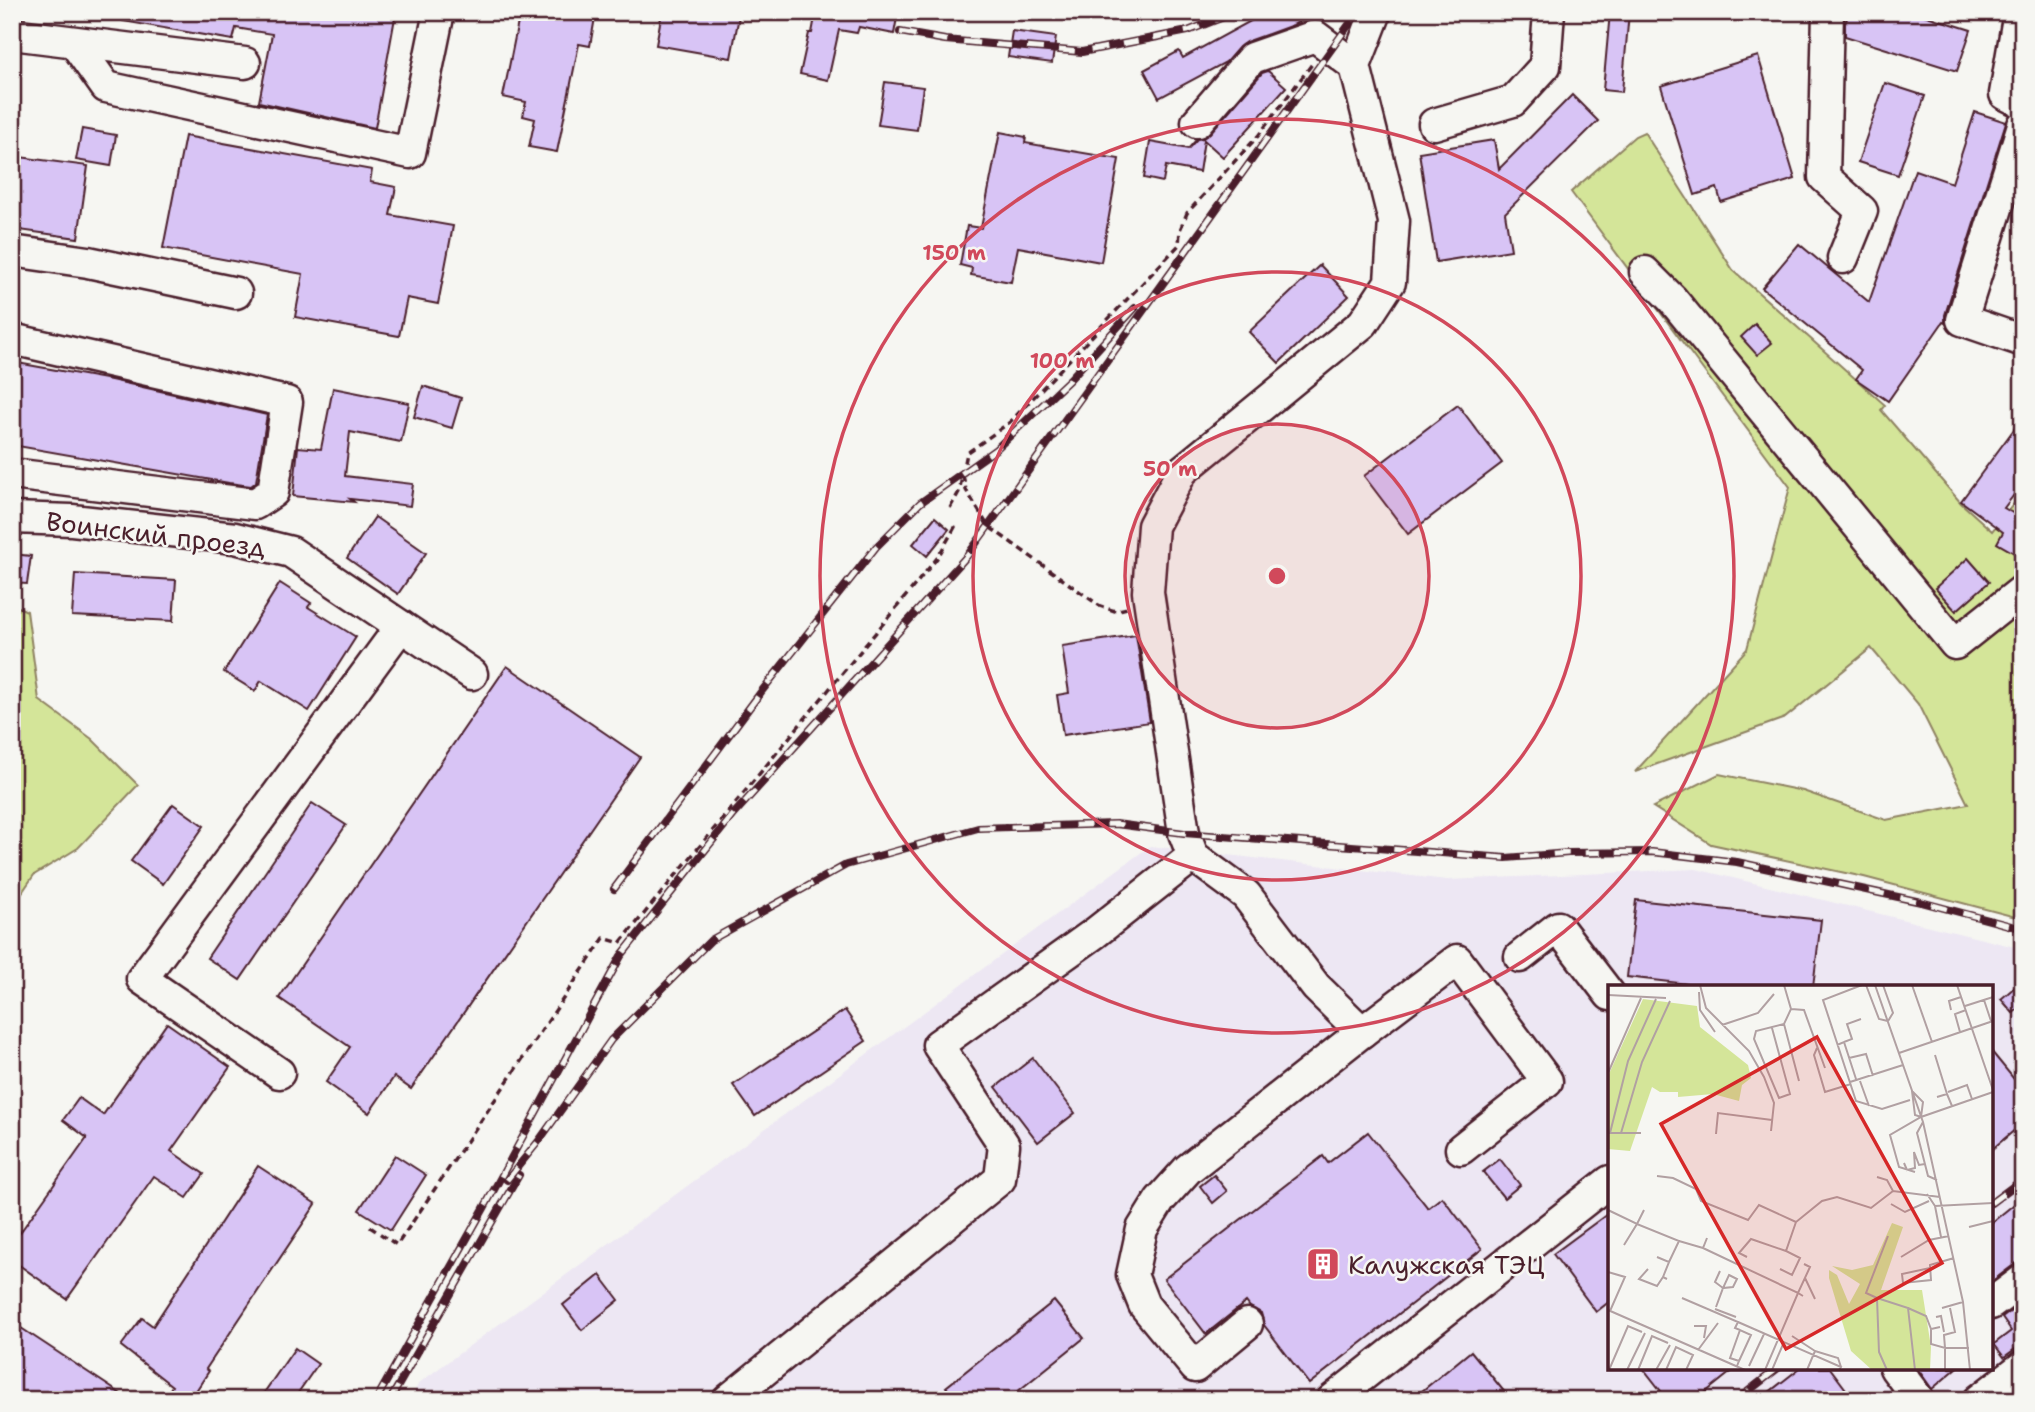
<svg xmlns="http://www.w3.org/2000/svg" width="2035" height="1412" font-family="'Shantell Sans',sans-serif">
<rect width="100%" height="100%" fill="#f6f6f2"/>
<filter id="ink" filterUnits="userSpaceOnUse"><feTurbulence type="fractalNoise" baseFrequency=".0143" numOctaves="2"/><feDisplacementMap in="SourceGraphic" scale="14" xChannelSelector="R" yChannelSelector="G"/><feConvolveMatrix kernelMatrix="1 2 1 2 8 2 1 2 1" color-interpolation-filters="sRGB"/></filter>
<g filter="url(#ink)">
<!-- built -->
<path fill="#ede7f3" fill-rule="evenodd" d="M1150 846 1447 880 1696 869 2023 949V1400H410L419 1383ZM1610 987H1991V1368H1610Z"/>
<!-- green -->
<g fill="#d4e599" stroke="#8f8262" stroke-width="2">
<polygon points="1644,132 1733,270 1885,405 1881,410 1961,503 1992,531 2023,492 2023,919 1864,877 1711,844 1653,807 1719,774 1803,791 1886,820 1968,804 1918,704 1871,648 1785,718 1635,772 1747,649 1790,487 1571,192 1635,136"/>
<polygon points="12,604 27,611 39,700 92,739 138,785 78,848 34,875 12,907"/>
</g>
<!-- building -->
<g fill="#d8c4f5" stroke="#4a1f2b" stroke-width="2">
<polygon points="124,12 396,12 375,128 259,102 272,34 236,28 233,40 123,21"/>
<polygon points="520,12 596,12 590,46 579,44 557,152 529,147 535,119 523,116 526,102 503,97"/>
<polygon points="662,12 719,12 739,16 731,58 656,45"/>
<polygon points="816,12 898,12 894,34 859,27 857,33 839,30 828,80 800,74 809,33 812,33"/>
<polygon points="1267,12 1317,12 1293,25 1246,42 1239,47 1226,62 1159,98 1144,70 1179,51 1183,58"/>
<polygon points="1610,12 1629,12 1622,92 1603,90"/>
<polygon points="1849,12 1914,12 1971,30 1957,71 1845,36 1845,24"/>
<polygon points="1012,31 1056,37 1052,63 1008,57"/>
<polygon points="1758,56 1795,179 1721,202 1717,188 1695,195 1661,86"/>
<polygon points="1268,71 1286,87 1223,157 1204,140 1199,172 1166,166 1163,182 1144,178 1150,142 1188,149 1197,139 1203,138 1210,133 1262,73"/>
<polygon points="885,82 923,87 917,130 878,125"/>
<polygon points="1885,83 1925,96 1898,175 1858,162"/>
<polygon points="1572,95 1598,121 1505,213 1511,250 1436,262 1419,152 1494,140 1499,169"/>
<polygon points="1975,112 2006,122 1945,315 1945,323 1943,322 1888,401 1856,379 1862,370 1762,288 1799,244 1869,302 1915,170 1952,183"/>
<polygon points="82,129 116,135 111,166 76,160"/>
<polygon points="1000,132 1026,137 1025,143 1119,159 1101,262 1018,247 1011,282 971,275 972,268 960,265 967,226 981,228"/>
<polygon points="185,136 372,170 370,182 396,187 390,215 453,226 438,304 407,298 399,336 295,317 303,274 163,248"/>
<polygon points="12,156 88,166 78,238 12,229"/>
<polygon points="1320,265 1349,296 1279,363 1249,332"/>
<polygon points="1755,324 1772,343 1757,355 1741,337"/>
<polygon points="12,362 111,380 267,415 256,482 251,486 229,483 12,445"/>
<polygon points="423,386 461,398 452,428 414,417"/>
<polygon points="333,388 409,403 401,442 350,432 345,476 413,484 410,506 350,499 354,502 293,496 298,447 321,449"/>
<polygon points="1458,405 1502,463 1408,534 1364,476"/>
<polygon points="2023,417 2023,483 2004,508 2023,519 2023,558 1997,543 2003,532 1961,501"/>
<polygon points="375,517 426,553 398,594 347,558"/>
<polygon points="935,517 949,529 927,556 913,544"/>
<polygon points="12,554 31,556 27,584 12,583"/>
<polygon points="1968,558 1989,582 1956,611 1935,588"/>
<polygon points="75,574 176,580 173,621 72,616"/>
<polygon points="280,583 311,603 308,607 356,637 309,711 261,681 255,691 224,672"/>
<polygon points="1136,635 1150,722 1063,735 1057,695 1069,693 1062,646"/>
<polygon points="507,666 640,757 411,1089 394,1077 369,1113 326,1082 350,1047 279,998"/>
<polygon points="312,803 346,825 240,980 207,958"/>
<polygon points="173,804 204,826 163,884 131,861"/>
<polygon points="1636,900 1821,920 1813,987 1714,987 1627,977"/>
<polygon points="2023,980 2023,1005 2013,1013 2001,999"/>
<polygon points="845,1010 866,1041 755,1116 733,1085"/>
<polygon points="167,1023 230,1067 171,1151 204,1174 187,1198 154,1176 67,1299 12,1260 12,1244 87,1138 63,1120 79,1098 103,1115"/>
<polygon points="1991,1051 2023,1090 2023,1123 1991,1150"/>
<polygon points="1033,1058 1075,1113 1038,1142 996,1087"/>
<polygon points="1368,1132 1428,1208 1442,1197 1482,1249 1309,1384 1264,1325 1261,1313 1250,1307 1246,1302 1206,1334 1164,1279 1323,1156 1328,1163"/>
<polygon points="395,1155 426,1175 391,1230 359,1210"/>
<polygon points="1500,1159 1520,1185 1504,1198 1483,1172"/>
<polygon points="258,1166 316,1204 206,1369 209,1371 190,1400 163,1400 172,1386 121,1346 142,1318 153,1326"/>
<polygon points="1214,1175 1227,1191 1213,1203 1200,1186"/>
<polygon points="2023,1197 2023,1258 1991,1282 1991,1223"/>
<polygon points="1610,1212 1610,1301 1596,1312 1553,1254"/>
<polygon points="600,1275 619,1300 582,1330 563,1305"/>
<polygon points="1054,1301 1084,1338 1007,1400 957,1400 946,1387"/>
<polygon points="2023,1302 2023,1346 2022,1344 2004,1357 1994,1344 2011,1331 2002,1318"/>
<polygon points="12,1322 130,1400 24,1400 12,1392"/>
<polygon points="295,1348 318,1364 293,1400 259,1400"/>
<polygon points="1471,1351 1511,1400 1411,1400"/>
<polygon points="1643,1368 1736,1368 1696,1400 1668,1400"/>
<polygon points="1800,1368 1830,1368 1854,1400 1759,1400"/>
<polygon points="1917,1368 1957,1368 1932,1389"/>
</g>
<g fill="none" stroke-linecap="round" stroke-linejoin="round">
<defs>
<g id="minor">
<polyline points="1376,12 1355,66 1394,221 1390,282 1363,323 1182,471 1153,526 1148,592 1184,833 1193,856 1246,895 1316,987 1362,1032 1457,960 1547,1081 1461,1149"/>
<polyline points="1828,12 1824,177 1862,211 1843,258"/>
<polyline points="2019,12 2005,94 2023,103"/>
<polyline points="12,34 245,63"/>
<polyline points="74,42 106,87 410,153 439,12"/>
<polyline points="1197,122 1252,58 1315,36 1355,66"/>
<polyline points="1434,124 1513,101 1545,66 1549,12"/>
<polyline points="2023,125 1962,320 2023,341"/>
<polyline points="12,251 88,262 236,293"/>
<polyline points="1645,272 1672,299 1955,644 2023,590"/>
<polyline points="12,339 287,402 273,492 255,504 12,474"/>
<polyline points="12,518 72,520 235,538 291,552 472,674"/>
<polyline points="1520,957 1558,927 1610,995"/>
<polyline points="279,1073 142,979 401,626"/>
<polyline points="1991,1304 2023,1280"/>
<polyline points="1247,1324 1195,1367 1144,1305 1132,1275 1142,1229 1160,1200 1188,1169 1362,1032"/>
<polyline points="1895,1368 1919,1400"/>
<polyline points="728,1400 1000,1179 1004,1145 938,1045 1095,933 1193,856"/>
<polyline points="1332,1400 1610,1181"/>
<polyline points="1979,1400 2023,1366"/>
</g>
</defs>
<!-- minor casing -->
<use href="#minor" stroke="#4a1f2b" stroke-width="35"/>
<!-- path -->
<g stroke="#4a1f2b" stroke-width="3.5" stroke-dasharray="7 5" stroke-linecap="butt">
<polyline points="963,475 966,490 988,526 1100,606 1115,611 1127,608"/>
<polyline points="950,508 959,492 967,453 1010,422 1179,245 1180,230 1187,213 1258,136 1312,64"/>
<polyline points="370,1227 397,1245 604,938 620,943 938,557 955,527 953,524"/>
</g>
<!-- minor -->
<use href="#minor" stroke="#f6f6f2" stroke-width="30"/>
<defs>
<g id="rail">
<polyline points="900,32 945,40 1082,52 1188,31 1236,12"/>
<polyline points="614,889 761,692 876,547 920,503 996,449 1070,379 1135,308"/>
<polyline points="507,1180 538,1142 611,1040 711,940 846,865 978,828 1116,824 1184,833 1506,858 1568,853 1652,852 1737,862 1921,902 2023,929"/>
<polyline points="1991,1203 2023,1179"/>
<polyline points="376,1400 483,1210 621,956 733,815 967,556 1358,12"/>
<polyline points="390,1400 519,1175"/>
<polyline points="1737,1400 1778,1368"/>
</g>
</defs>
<!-- rail casing -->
<use href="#rail" stroke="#4a1f2b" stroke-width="8"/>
<!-- rail -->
<use href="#rail" stroke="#f6f6f2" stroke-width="5" stroke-dasharray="16" stroke-linecap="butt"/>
</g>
</g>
<!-- distance rings -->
<circle cx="1277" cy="576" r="152" fill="#d1495b" fill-opacity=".12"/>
<g fill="none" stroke="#d1495b" stroke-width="3.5">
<circle cx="1277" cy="576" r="152"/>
<circle cx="1277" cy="576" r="304"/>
<circle cx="1277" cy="576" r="457"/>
</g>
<!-- icons -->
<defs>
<symbol id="building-square" viewBox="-11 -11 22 22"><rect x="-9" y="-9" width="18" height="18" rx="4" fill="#d1495b" stroke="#f6f6f2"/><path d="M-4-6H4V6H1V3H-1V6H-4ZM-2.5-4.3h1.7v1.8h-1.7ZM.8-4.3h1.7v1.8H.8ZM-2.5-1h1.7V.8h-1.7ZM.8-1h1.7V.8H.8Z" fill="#fff"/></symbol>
</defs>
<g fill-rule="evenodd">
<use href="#building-square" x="1304" y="1245" width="38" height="38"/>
</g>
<g text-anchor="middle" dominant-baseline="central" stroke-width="5" stroke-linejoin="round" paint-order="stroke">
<!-- street labels -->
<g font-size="26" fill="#4a1f2b" stroke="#f6f6f2">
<text transform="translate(156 534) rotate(7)">Воинский проезд</text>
</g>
<!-- poi labels -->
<g font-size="26" fill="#4a1f2b" stroke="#f6f6f2" text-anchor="start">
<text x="1348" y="1264">Калужская ТЭЦ</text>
</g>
</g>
<!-- overview -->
<g transform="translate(1608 985)">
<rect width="385" height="385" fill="#f6f6f2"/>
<path d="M35 14 89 21 92 42 140 80 143 93 134 100 131 116 105 109 70 112V107H52L44 102 22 166 0 164V91ZM284 238 295 242 273 305H314L323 362 322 385H264L243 366 221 293V285L229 290 241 319 252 299 224 281 244 285 265 280Z" fill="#d4e599"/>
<path fill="none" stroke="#b1a0a2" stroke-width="2" d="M92 0 98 23 141 66 156 92 166 118 163 146M254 0 215 15 248 116 274 124 302 115M258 0 271 34 280 36 285 28 275 0M267 0 315 137 355 317 362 385M304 0 324 57M349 0 385 105M91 7 92 25 107 47M0 10 58 13M376 15 383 36M357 21 385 12M183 24 196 25 217 83M343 25 341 16 353 12M176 39 191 96M114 40 150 28 166 9M164 43 182 109 171 113 146 54 148 46 176 39 183 24 176 0M352 47 347 29 358 25M236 57 244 54 239 39 253 34M229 60 236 57 248 94M209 63 206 70 217 107 243 99M291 68 385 36M327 70 339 109M241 73 258 69 265 91M0 88 33 13M252 96 261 121M242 97 295 80M304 106 315 117 313 132 307 130ZM340 107 359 100 364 114M329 112 339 109 344 121M315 137 309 148 320 191 329 195M0 148H33M2 148 20 76 48 14M13 148 34 77 62 16M108 149 110 128 164 135M296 178 299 185 307 183 306 167 311 180 317 179M307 187 291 182 282 150 313 132 385 107M49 191 65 193 88 204 93 216 140 235 151 220 188 237M269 192 279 195 285 206M319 209 327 221 385 218M283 219 297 227 321 216M327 221 333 252M0 225 29 239 36 225M361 242 385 236M71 256 95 263 99 253M16 260 29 239 71 256 61 277M95 263 190 308 202 282 196 279M49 272 61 277 55 292M139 272 131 268 143 254 178 266M293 272 321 255 341 251M322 283 294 289 295 298 323 295 322 280 346 273M40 284 31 294 49 301 55 292 59 294M172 284 184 290 192 273 178 266 188 237 214 216 229 212 263 223 285 206 332 212M0 287 17 292 2 326M121 290 129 294 125 302 115 303ZM197 293 207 314M74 313 130 337 127 343 132 345M269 313 300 323 307 385M108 322 115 303 107 297 112 286M300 323 318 331 323 344M334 323 355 317M107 324 128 332M0 325 137 385M328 332 333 331 336 347M130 337 233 382 231 385M86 341H98L96 353M332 342 323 344V359L337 363 336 350 347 347 342 323M184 351 207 366M90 365 110 338M129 381 131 376 143 350 132 345 122 373 131 376M141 381 156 349M1 385 20 341 34 347M19 385 37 348M30 385 44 351 60 358M48 385 62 360M58 385 68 362 85 370 78 385M157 385 190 308 195 311M164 385 176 357M199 385 207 366 230 373 233 382M279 385 271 367 269 313 258 308 280 251M337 385V363H361"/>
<path fill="#d62828" fill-opacity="0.15" stroke="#d62828" stroke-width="3.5" d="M209 52 334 278 178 364 53 139Z"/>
<rect width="385" height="385" fill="none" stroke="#4a1f2b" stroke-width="3.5"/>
</g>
<circle cx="1277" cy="576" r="10" fill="#d1495b" stroke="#f6f6f2" stroke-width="3.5"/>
<g font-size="21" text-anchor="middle" font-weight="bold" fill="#d1495b" stroke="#f6f6f2" stroke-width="5" stroke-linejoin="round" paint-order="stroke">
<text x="954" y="260">150 m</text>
<text x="1062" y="368">100 m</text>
<text x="1170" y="476">50 m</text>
</g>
<!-- margin -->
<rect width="2035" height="1412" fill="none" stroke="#f6f6f2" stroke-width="42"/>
<rect x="21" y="21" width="1993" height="1370" fill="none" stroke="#4a1f2b" stroke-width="2.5" filter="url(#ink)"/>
</svg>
